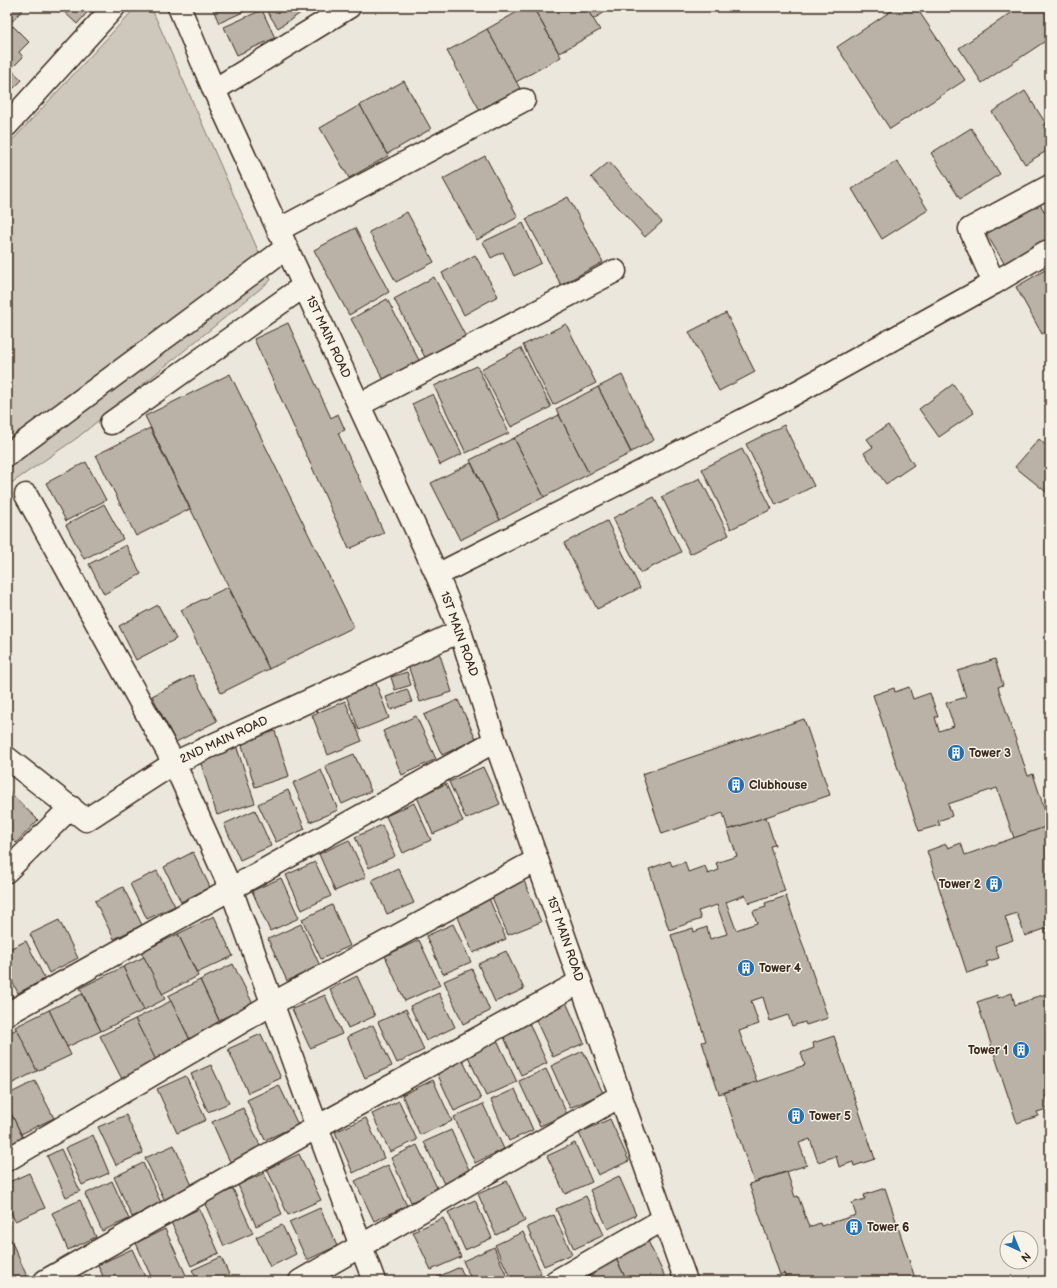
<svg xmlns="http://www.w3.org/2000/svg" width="1057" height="1288" font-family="'Balsamiq Sans',sans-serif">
<rect width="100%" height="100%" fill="#ece7dc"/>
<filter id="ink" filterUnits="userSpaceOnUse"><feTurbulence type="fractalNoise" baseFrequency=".025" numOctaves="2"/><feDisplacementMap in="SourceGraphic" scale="8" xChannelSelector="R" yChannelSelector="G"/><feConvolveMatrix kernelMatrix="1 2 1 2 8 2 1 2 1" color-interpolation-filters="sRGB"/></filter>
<g filter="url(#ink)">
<!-- green -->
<polygon fill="#cec8bc" stroke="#84796d" points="136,7 151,7 271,280 77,438 7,486 7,146"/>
<!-- building -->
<g fill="#bab2a7" stroke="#3b2a1e">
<polygon points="7,7 25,7 7,27"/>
<polygon points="59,7 92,7 77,24"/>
<polygon points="212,7 254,7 219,23"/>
<polygon points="264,7 310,7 278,28"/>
<polygon points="526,7 533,7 561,57 516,82 487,29"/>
<polygon points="533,7 586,7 600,30 559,53"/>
<polygon points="586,7 614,7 593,19"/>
<polygon points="897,7 916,7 965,80 890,129 837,47"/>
<polygon points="1020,7 1050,7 1050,38 982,83 959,48"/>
<polygon points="262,10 275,38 237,55 224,27"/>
<polygon points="13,26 29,42 19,52 23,57 12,68 7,63 7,32"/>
<polygon points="487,29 522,92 482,114 447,51"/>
<polygon points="7,66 22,80 9,93 7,93"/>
<polygon points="404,81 431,129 387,154 360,105"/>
<polygon points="1025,91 1050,130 1050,149 1025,164 992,112"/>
<polygon points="360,105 388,156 349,178 320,128"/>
<polygon points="971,128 1000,174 960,199 931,153"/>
<polygon points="485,156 518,217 477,240 443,179"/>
<polygon points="897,161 928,210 882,239 852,189"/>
<polygon points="609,162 662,222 645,237 591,177"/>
<polygon points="568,197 603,262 561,285 526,219"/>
<polygon points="1037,199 1050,221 1050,242 1007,268 984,230"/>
<polygon points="407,212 434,262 396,282 369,232"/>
<polygon points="523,223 541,263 514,276 503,252 491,258 483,242"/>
<polygon points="355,228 389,292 349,315 314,250"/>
<polygon points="475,255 498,296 464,315 442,273"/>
<polygon points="1050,267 1050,329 1042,334 1016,287"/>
<polygon points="434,277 466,337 426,359 394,299"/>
<polygon points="387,299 421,364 386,384 351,319"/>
<polygon points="726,313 755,372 719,391 689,332"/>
<polygon points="288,323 331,418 338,414 345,430 338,433 384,533 349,549 254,339"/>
<polygon points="566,324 596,383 553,405 523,345"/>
<polygon points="521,348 551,407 511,427 481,369"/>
<polygon points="477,366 509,433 466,453 434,386"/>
<polygon points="230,374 354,627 269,669 145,416"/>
<polygon points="622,375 654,440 631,452 598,387"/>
<polygon points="953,384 974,413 939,437 919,409"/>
<polygon points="598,387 631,453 589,474 556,409"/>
<polygon points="433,394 462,454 440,465 412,404"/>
<polygon points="559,415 589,474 544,497 514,438"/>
<polygon points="784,425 814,486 776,505 746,444"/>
<polygon points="888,425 914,465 886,484 864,453 873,447 867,439"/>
<polygon points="150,428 190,509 136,536 96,455"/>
<polygon points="514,438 544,497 500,520 470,460"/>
<polygon points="1039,439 1050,449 1050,495 1015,467"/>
<polygon points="742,449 772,509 731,529 702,469"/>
<polygon points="86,462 106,500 66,521 46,483"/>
<polygon points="471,463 500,520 460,540 431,483"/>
<polygon points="700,478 729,535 690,554 662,497"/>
<polygon points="654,497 681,552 640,573 613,518"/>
<polygon points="104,504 123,539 84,559 66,525"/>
<polygon points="607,521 640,588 597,609 564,543"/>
<polygon points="126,545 141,574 104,594 89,564"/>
<polygon points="228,587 269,669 221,693 181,610"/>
<polygon points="158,605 176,639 136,660 119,626"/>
<polygon points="438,649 452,692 420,702 406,659"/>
<polygon points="995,659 1003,685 998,687 1028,776 1033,774 1050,826 1014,838 997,788 948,804 952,816 938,821 940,825 919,831 873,695 894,688 895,692 909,687 913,699 930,693 938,717 935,717 939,731 954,726 946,703 966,697 958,671"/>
<polygon points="407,672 411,685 395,690 391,677"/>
<polygon points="193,675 217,721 176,742 152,696"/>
<polygon points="374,678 389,718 359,730 344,690"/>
<polygon points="407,689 412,702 391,710 386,697"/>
<polygon points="458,700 476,739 442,755 424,715"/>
<polygon points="345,701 362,741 328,755 312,715"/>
<polygon points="416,716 436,759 402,775 383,731"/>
<polygon points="804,719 830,795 728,830 723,813 662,834 642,774"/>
<polygon points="275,731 289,776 255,787 241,742"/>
<polygon points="235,742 255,803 217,815 198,754"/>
<polygon points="354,754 371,791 342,804 325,766"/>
<polygon points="483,767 500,804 466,819 449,782"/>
<polygon points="321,770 338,810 310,822 293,783"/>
<polygon points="446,784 463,821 433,834 417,797"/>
<polygon points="7,790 38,820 16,843 7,834"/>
<polygon points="288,790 305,829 276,842 258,804"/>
<polygon points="414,803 431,840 403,853 386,816"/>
<polygon points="255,810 271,846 240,860 224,824"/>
<polygon points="766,817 775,845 770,846 785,891 749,903 745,895 726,902 736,930 757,923 753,911 766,907 765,903 786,896 828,1018 806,1025 805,1022 792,1026 788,1015 770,1021 763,997 751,1001 759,1024 739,1031 757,1082 719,1094 702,1042 706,1041 671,935 693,928 694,932 707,927 710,939 727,934 717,905 698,911 701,919 669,930 649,869 670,861 672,866 685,862 688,872 705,866 708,874 719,870 716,863 737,856 728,830"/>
<polygon points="382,825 395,856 369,868 355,837"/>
<polygon points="1045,827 1050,843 1050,927 1025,936 1017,913 1005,917 1013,940 995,946 999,958 986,962 988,966 967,973 927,851 946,844 948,848 961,843 965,855"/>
<polygon points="349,840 366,877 335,891 319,854"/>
<polygon points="193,852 210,887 181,902 164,867"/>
<polygon points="315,862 331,896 302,910 286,875"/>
<polygon points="398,868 414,903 387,914 372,880"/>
<polygon points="157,871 175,906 147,919 130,884"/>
<polygon points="522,876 541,922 508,935 489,890"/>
<polygon points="281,878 299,918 270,931 252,891"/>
<polygon points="123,887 142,925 114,939 95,901"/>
<polygon points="488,896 506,939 473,953 455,910"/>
<polygon points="332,905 350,946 321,959 302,919"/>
<polygon points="214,916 233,956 197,973 178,934"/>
<polygon points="59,920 78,958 49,973 30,934"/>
<polygon points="301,924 320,966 287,981 268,939"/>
<polygon points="453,924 471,962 443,974 426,936"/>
<polygon points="1050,927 1050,945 1045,929"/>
<polygon points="178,934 198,976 162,994 141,952"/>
<polygon points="419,940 440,985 405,1001 385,956"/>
<polygon points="26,941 45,979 18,993 7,971 7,950"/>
<polygon points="506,951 524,989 495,1002 478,964"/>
<polygon points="144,957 165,999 144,1010 123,967"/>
<polygon points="233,964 253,1004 219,1020 200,980"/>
<polygon points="123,967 144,1010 101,1031 80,988"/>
<polygon points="472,969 490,1011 463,1024 444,981"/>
<polygon points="357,976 375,1016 348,1028 330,989"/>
<polygon points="200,980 222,1027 191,1042 168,996"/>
<polygon points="7,984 14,999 7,1002"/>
<polygon points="1049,990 1050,990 1050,1094 1046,1096 1050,1108 1037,1112 1038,1116 1017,1123 977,1002 997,995 998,998 1012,993 1015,1005 1032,999 1032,998 1050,993"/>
<polygon points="439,993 455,1027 426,1041 410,1006"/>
<polygon points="82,994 101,1031 67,1047 49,1010"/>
<polygon points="325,995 342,1034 310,1048 292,1009"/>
<polygon points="171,1001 191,1042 155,1060 135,1019"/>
<polygon points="566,1002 584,1043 553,1057 534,1016"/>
<polygon points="406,1009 424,1050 397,1063 378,1022"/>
<polygon points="49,1010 71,1055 37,1071 15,1027"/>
<polygon points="135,1019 159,1066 124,1083 100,1036"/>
<polygon points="529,1023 547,1063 521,1075 503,1035"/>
<polygon points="373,1025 392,1066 365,1078 347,1037"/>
<polygon points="17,1029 37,1071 7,1086 7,1034"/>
<polygon points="261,1034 281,1078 248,1093 228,1049"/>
<polygon points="834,1036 875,1159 854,1166 853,1162 839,1167 836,1156 818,1162 810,1139 799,1143 807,1165 754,1182 724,1093 805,1065 801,1053 814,1048 813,1043"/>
<polygon points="497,1040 517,1082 486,1096 467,1054"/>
<polygon points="583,1051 603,1093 570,1108 551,1066"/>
<polygon points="463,1061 481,1099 454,1111 437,1073"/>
<polygon points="211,1065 229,1103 208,1112 191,1074"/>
<polygon points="546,1069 567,1114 540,1126 519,1081"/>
<polygon points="186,1076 206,1120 177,1133 157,1089"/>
<polygon points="433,1080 452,1121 420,1135 402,1095"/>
<polygon points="35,1081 54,1118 21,1134 7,1105 7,1095"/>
<polygon points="279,1085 298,1125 265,1140 247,1100"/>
<polygon points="515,1089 533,1130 509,1141 491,1100"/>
<polygon points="399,1101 417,1140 390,1152 372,1114"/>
<polygon points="483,1104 504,1149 475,1163 454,1117"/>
<polygon points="7,1105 25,1142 7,1151"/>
<polygon points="243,1108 262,1150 231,1164 212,1122"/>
<polygon points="126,1115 143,1153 116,1165 98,1127"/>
<polygon points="366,1118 384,1158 353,1173 335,1132"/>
<polygon points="610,1119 629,1161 598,1175 579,1133"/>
<polygon points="451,1130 470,1172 444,1184 424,1142"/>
<polygon points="93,1135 109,1173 82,1185 65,1148"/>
<polygon points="575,1143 592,1182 565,1194 547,1156"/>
<polygon points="174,1145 193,1188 165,1201 145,1158"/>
<polygon points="417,1145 438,1190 411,1202 391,1158"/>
<polygon points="61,1149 80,1191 66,1197 47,1156"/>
<polygon points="299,1154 321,1200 288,1215 267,1169"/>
<polygon points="143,1163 161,1203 132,1217 114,1177"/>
<polygon points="388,1165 407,1206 374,1221 355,1181"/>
<polygon points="787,1172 795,1197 798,1196 809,1227 820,1223 821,1226 856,1215 852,1203 865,1199 864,1195 885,1188 916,1281 787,1281 784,1273 780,1275 749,1184"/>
<polygon points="29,1173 45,1208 15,1221 7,1203 7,1183"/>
<polygon points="264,1173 282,1214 256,1226 238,1185"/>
<polygon points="619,1176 636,1215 608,1229 590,1190"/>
<polygon points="112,1181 129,1219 102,1231 85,1194"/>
<polygon points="507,1181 525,1221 496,1235 478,1194"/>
<polygon points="233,1189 253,1233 224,1246 204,1202"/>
<polygon points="586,1196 604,1235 574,1249 556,1209"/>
<polygon points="80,1200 96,1237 68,1250 52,1213"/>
<polygon points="475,1200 492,1238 465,1250 448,1212"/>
<polygon points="320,1208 337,1246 307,1260 289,1222"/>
<polygon points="199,1209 219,1253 191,1266 171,1222"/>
<polygon points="7,1213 11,1223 7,1225"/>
<polygon points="554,1215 572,1254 544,1266 527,1227"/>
<polygon points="443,1218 461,1257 431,1270 413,1232"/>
<polygon points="282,1225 296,1254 270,1267 256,1237"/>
<polygon points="165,1229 186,1275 172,1281 153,1281 136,1243"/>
<polygon points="523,1232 541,1273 524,1281 512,1281 495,1245"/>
<polygon points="10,1238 29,1281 7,1281 7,1240"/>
<polygon points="647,1239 667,1281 627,1281 614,1255"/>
<polygon points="494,1247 509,1281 472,1281 463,1261"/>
<polygon points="132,1249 147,1281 105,1281 98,1265"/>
<polygon points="614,1255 627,1281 583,1281 579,1273"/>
<polygon points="221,1257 232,1281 198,1281 192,1270"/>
<polygon points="460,1267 466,1281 431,1281 431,1280"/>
</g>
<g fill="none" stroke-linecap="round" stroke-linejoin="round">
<defs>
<g id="minor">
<polyline points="179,7 214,90 437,575 460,631 495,741 686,1281"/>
<polyline points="214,90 349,7"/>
<polyline points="7,125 114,7"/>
<polyline points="278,230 524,100"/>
<polyline points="994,283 970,229 1050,186"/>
<polyline points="359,405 615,271"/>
<polyline points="111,423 304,286"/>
<polyline points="7,455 286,248"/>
<polyline points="26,495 174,763 231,889 317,1127 374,1281"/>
<polyline points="437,575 781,401 994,283 1046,252"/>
<polyline points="7,758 86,820 174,763 460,631"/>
<polyline points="7,871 71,807"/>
<polyline points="7,1014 495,741"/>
<polyline points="7,1160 272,1004 537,860"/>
<polyline points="45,1281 317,1127 580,982"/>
<polyline points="300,1281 620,1096"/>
<polyline points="556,1281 664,1219"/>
</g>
</defs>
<!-- minor casing -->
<use href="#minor" stroke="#3b2a1e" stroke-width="25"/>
<!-- minor -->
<use href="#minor" stroke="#f7f3e8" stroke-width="22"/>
</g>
</g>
<!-- icons -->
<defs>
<symbol id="building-disc" viewBox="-11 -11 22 22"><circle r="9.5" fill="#1f6fb2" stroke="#f7f3e8"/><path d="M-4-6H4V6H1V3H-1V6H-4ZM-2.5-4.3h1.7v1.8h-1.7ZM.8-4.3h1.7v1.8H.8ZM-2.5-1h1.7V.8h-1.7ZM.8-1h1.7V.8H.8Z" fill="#fff"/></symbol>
</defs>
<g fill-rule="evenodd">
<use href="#building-disc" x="946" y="743" width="20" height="20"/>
<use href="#building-disc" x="726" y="775" width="20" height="20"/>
<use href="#building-disc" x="984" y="874" width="20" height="20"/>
<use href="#building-disc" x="736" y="958" width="20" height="20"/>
<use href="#building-disc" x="1011" y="1040" width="20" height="20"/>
<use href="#building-disc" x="786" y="1106" width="20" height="20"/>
<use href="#building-disc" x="844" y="1217" width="20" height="20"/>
</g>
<g text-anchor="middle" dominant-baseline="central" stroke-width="3" stroke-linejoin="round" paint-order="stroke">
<!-- street labels -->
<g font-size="12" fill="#3b2a1e" stroke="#f7f3e8">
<text transform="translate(328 337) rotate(65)">1ST MAIN ROAD</text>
<text transform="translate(459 634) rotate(70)">1ST MAIN ROAD</text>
<text transform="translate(224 740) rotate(-25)">2ND MAIN ROAD</text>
<text transform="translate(565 939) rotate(71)">1ST MAIN ROAD</text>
</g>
<!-- poi labels -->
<g font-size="12" font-weight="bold" fill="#3b2a1e" stroke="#f7f3e8" text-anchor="start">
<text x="969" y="753">Tower 3</text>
<text x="749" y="785">Clubhouse</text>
<text x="981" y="884" text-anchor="end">Tower 2</text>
<text x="759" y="968">Tower 4</text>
<text x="1008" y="1050" text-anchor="end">Tower 1</text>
<text x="809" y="1116">Tower 5</text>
<text x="867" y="1227">Tower 6</text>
</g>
</g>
<!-- margin -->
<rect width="1057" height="1288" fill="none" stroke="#f7f3e8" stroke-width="24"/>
<rect x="12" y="12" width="1033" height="1264" fill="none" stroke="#3b2a1e" stroke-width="1.5" filter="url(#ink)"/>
<!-- north arrow -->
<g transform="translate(1019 1250) rotate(136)"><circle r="19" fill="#f7f3e8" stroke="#aca397"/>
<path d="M0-3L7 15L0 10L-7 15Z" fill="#1f6fb2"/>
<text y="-6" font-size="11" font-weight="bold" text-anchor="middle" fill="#3b2a1e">N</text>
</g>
</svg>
